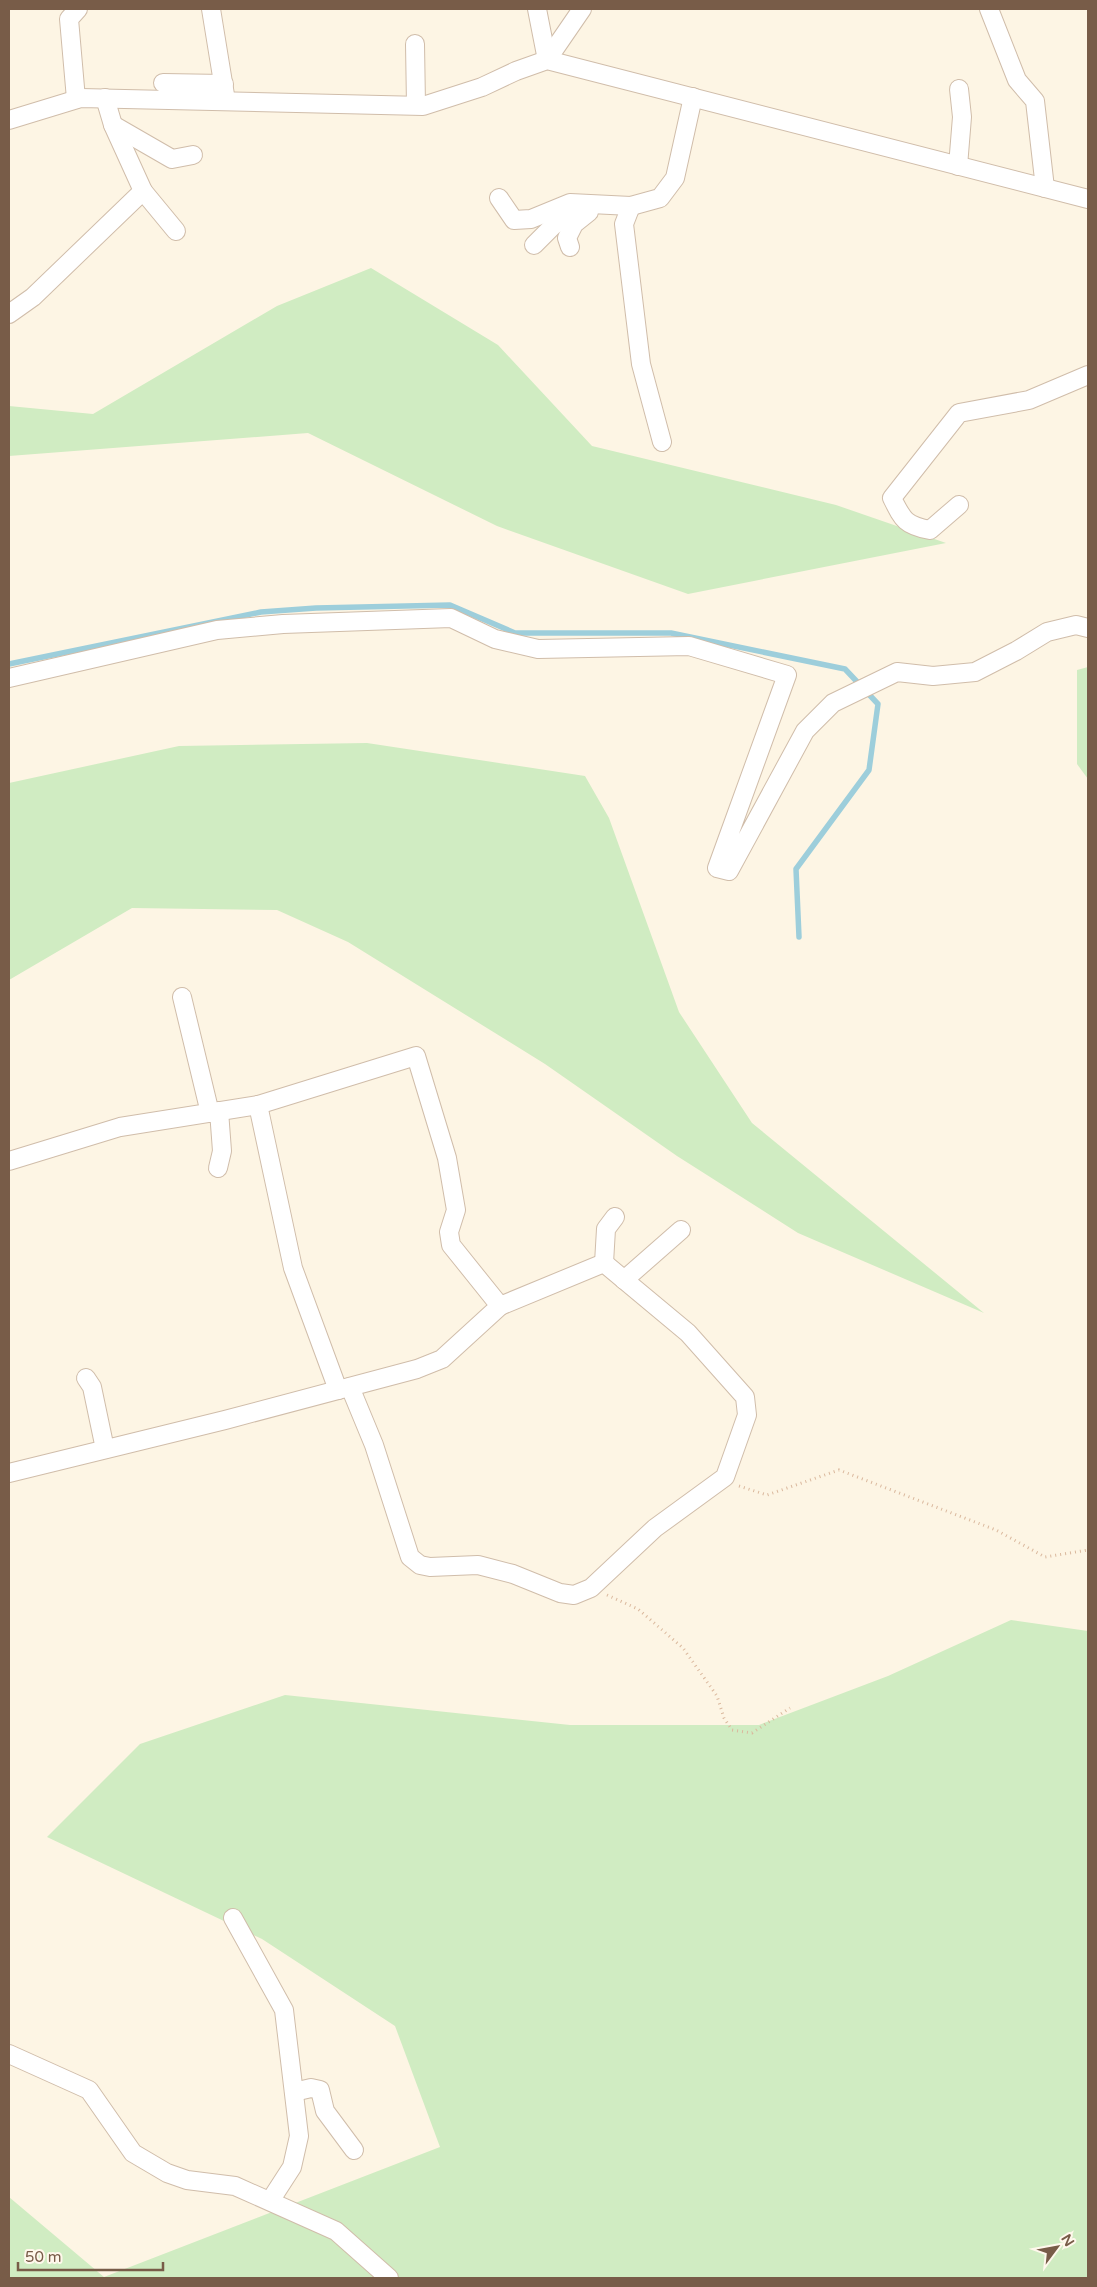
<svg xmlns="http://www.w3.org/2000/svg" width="1097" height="2287" font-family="'Varela Round',sans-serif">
<rect width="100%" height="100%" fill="#fdf5e4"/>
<!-- green -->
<g fill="#d0ecc2">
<polygon points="371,268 498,345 592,446 836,505 946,543 688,594 497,526 308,433 9,456 9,406 93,414 277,306"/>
<polygon points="1088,667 1088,779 1077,764 1077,670"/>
<polygon points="367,743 585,776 609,818 679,1012 752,1123 984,1313 798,1233 677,1156 545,1064 348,942 277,910 132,908 9,980 9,783 179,746"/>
<polygon points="1011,1620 1088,1631 1088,2278 9,2278 9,2197 104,2277 440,2147 395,2026 262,1939 47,1837 140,1744 285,1695 570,1725 759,1725 888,1676"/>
</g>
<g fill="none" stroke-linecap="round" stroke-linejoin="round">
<!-- stream -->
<polyline stroke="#9dcedb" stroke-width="5.5" points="9,664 261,612 316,608 450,605 515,633 671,633 845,669 878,704 869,770 796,869 799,937"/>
<defs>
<g id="minor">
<polyline points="211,9 226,101"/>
<polyline points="537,9 547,60"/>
<polyline points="989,9 1017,80 1035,101 1045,188"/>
<polyline points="415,44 416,105"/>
<polyline points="547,60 582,9"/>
<polyline points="163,83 224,84"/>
<polyline points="76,99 69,19 78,9"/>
<polyline points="9,120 81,98 423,106 482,87 516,71 547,60 1088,199"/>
<polyline points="113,125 172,159 193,155"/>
<polyline points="958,166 962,117 959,89"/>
<polyline points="143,191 176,231"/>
<polyline points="499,198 514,220 531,219 570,203 631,206 660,198 675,178 693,97"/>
<polyline points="631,206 624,224 641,364 662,442"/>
<polyline points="534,245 553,226 583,205"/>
<polyline points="570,247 567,238 574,224 589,212"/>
<polyline points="9,314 33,297 143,191 113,125 105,98"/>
<path d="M959 505 930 530C905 525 903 520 892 498L959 413 1029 400 1088 375"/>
<polyline points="9,678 217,630 283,624 451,618 495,639 538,649 689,646 787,675 717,868 729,871 805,731 833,703 897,672 933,676 975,672 1016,651 1047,632 1076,625 1088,628"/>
<polyline points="182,997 210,1113"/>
<polyline points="258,1105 293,1268 338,1390"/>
<polyline points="9,1161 120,1127 258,1105 416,1056 447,1158 456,1210 449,1232 451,1245 500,1306 442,1359 417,1369 225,1420 9,1473"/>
<polyline points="218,1168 222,1151 219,1111"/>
<polyline points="604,1263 606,1229 615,1217"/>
<polyline points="624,1280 681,1230"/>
<polyline points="86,1378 92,1387 105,1449"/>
<polyline points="350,1387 374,1445 410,1557 420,1565 430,1567 478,1565 513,1574 560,1593 574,1595 591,1588 655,1528 725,1477 747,1415 745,1397 688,1333 604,1263 500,1306"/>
<polyline points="233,1918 284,2010 299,2136 292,2167 270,2201"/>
<polyline points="9,2054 89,2090 133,2153 167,2173 187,2180 235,2186 336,2231 389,2278"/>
<polyline points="294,2092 311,2088 320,2090 325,2111 354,2150"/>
</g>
</defs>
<!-- minor casing -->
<use href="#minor" stroke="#d0bdaa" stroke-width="20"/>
<!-- path -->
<g stroke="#dab89d" stroke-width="3" stroke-dasharray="1 4" stroke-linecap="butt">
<polyline points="739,1486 767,1495 839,1470 996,1530 1045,1557 1088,1550"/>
<polyline points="607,1595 638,1609 683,1648 717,1696 724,1718 732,1730 752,1733 790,1708"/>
</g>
<!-- minor -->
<use href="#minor" stroke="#fff" stroke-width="18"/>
</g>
<!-- border -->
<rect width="1097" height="2287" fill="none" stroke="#785c48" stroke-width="20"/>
<!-- north arrow -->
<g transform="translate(1057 2247) rotate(58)" stroke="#fff8ec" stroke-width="4" paint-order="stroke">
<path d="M0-4L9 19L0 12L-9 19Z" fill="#785c48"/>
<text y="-8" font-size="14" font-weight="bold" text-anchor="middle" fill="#785c48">N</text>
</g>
<!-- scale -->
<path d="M18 2262v8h145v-8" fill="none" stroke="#785c48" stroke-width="2.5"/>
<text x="25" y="2262" font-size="15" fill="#785c48" stroke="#fff8ec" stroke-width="4" paint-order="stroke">50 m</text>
</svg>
